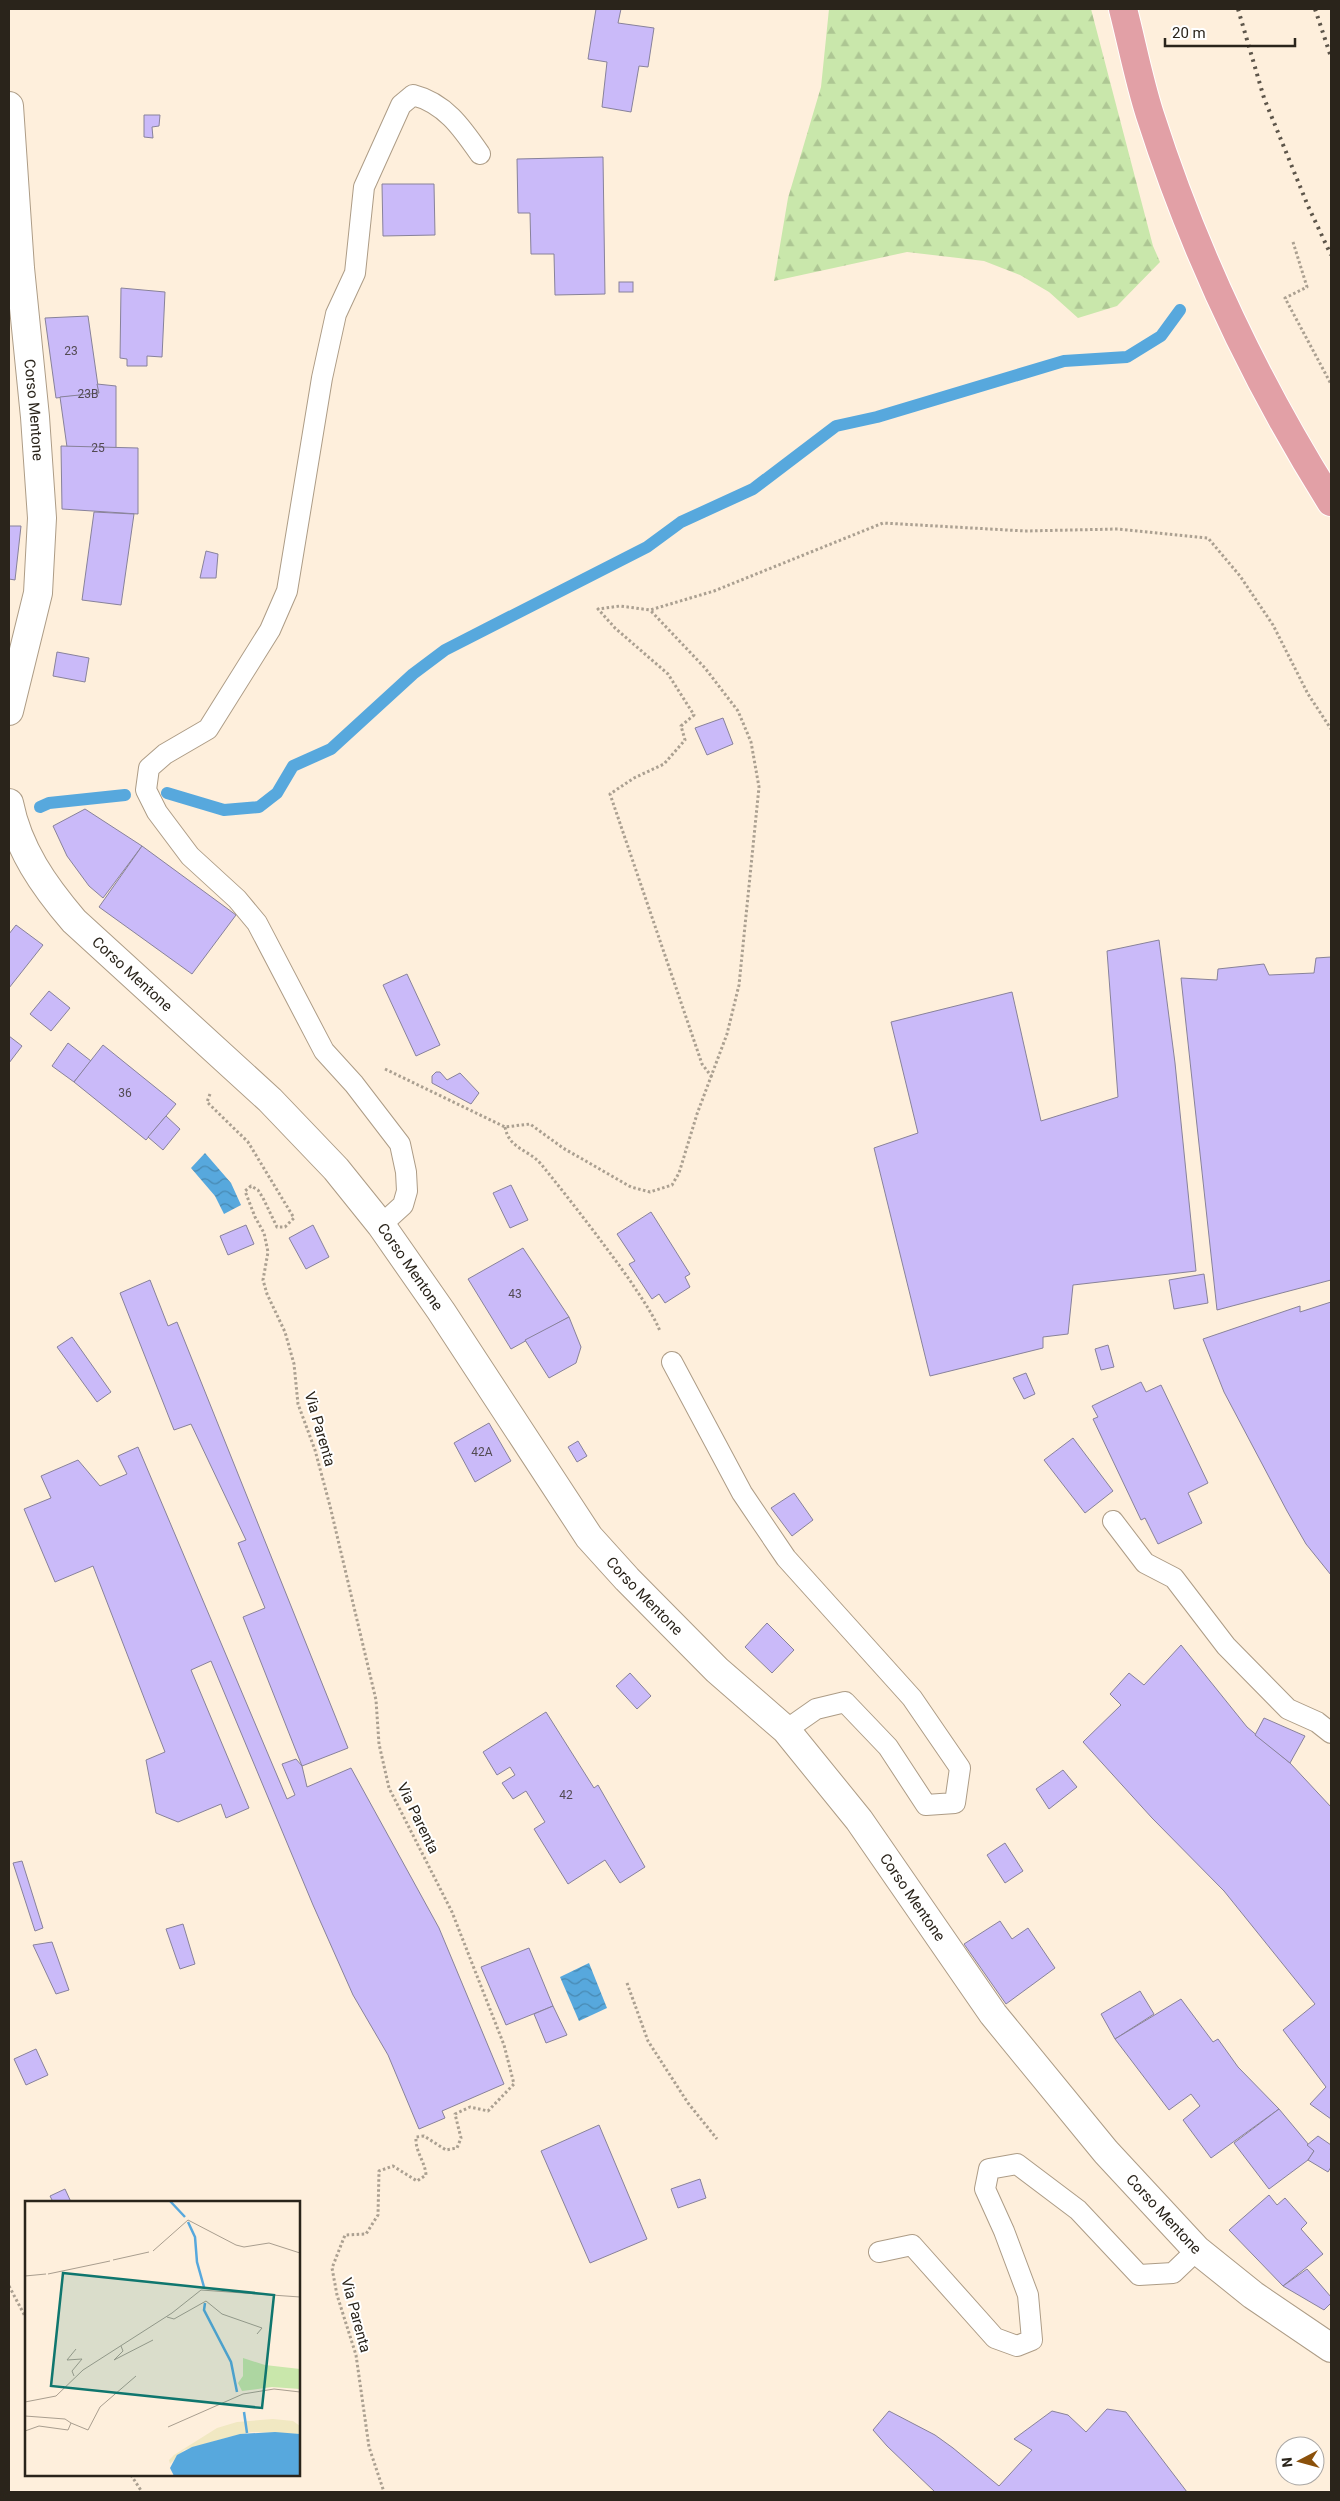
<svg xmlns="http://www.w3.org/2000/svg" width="1340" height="2501" font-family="Roboto,sans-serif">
<defs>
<pattern id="forest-firs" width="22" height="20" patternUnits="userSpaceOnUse" patternTransform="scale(1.25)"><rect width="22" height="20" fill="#c9e7ab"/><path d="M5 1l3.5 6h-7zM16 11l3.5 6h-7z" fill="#adc693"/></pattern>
<pattern id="water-waves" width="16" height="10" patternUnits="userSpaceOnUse" patternTransform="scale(1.25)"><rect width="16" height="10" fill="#57a8dd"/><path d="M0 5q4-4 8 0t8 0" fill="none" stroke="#4889b2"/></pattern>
</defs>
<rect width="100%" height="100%" fill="#feefdc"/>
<!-- forest -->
<polygon fill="url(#forest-firs)" points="829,9 1091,9 1153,246 1160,262 1117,306 1078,318 1049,292 1020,275 984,261 907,252 774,281 788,198 821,87"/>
<!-- water -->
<g fill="url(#water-waves)">
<polygon points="205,1153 231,1183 241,1205 224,1214 215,1196 191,1168"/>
<polygon points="589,1963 607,2008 579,2021 560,1977"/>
</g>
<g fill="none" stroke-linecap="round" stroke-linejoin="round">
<!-- stream -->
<g stroke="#57a8dd" stroke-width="12">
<polyline points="167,793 224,810 259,807 277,793 293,766 331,749 413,674 445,650 647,547 681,522 753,489 836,426 877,417 1064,361 1127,357 1161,336 1180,310"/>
<polyline points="40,807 49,803 125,795"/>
</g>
</g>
<!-- building -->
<g fill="#cabaf9" stroke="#88829a">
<polygon points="596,9 621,9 618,23 654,28 648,67 639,66 631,112 602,107 607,62 588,59"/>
<polygon points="144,115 160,115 159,126 152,127 153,138 144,137"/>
<polygon points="603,157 605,294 555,295 554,254 531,254 530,213 518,213 517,159"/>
<polygon points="382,184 434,184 435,235 383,236"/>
<rect x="619" y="282" width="14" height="10"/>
<polygon points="121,288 165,292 162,357 147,356 147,366 127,366 127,359 120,358"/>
<polygon points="88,316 99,393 56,398 45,318"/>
<polygon points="97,384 116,386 116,448 67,447 60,397 99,393"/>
<polygon points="61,446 138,448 138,514 62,509"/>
<polygon points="94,512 134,514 121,605 82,600"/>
<polygon points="9,526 21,526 15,580 9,579"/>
<polygon points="206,551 218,554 216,578 200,578"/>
<polygon points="57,652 89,658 85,682 53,676"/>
<polygon points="723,718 733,744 707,755 695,728"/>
<polygon points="85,809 142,846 103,898 89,886 67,856 53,826"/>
<polygon points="142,846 236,915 192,974 99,907"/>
<polygon points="16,925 43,945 9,988 9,934"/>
<polygon points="1159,940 1175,1063 1196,1271 1073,1285 1068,1334 1043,1337 1043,1348 930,1376 874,1148 918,1133 891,1022 1012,992 1041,1121 1118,1097 1107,951"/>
<polygon points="1331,957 1331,1280 1217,1310 1181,978 1217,980 1218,969 1264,964 1269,975 1314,973 1316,958"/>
<polygon points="407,974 440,1045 416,1056 383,985"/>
<polygon points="49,991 70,1008 51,1031 30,1014"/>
<polygon points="9,1036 22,1046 9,1063"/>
<polygon points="68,1043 91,1061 74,1082 52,1066"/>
<polygon points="103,1045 176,1104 146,1140 74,1082"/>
<polygon points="436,1072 440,1072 447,1080 460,1073 479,1093 471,1104 432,1083 432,1076"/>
<polygon points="166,1116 180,1129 163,1150 148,1137"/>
<polygon points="511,1185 528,1220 510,1228 493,1193"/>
<polygon points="651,1212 690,1274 685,1277 690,1287 665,1303 659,1294 652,1299 629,1264 635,1261 617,1234"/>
<polygon points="246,1225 254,1244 228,1255 220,1236"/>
<polygon points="313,1225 329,1257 306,1269 289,1238"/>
<polygon points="523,1248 569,1317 511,1349 468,1279"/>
<polygon points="1204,1274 1208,1303 1174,1309 1169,1280"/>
<polygon points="150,1280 168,1326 177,1322 348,1748 302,1766 243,1617 265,1608 238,1543 246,1540 191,1424 174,1430 120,1293"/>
<polygon points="1331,1302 1331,1575 1306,1544 1287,1511 1224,1392 1203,1339 1300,1306 1300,1312"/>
<polygon points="569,1317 581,1347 576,1363 549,1378 525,1340"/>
<polygon points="72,1337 111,1392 97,1402 57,1347"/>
<polygon points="1108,1345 1114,1367 1101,1370 1095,1349"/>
<polygon points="1026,1373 1035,1394 1024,1399 1013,1378"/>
<polygon points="1141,1382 1146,1392 1161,1385 1208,1483 1188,1493 1202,1523 1158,1544 1145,1518 1141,1520 1093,1419 1098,1417 1092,1406"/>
<polygon points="489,1423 511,1461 475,1482 454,1443"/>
<polygon points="1073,1438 1113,1491 1085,1513 1044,1460"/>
<polygon points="578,1441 587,1456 577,1462 568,1447"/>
<polygon points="138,1447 287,1799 295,1795 282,1764 296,1759 302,1766 307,1787 351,1768 439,1928 504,2084 442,2111 445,2118 419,2129 388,2055 353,1995 313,1905 211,1661 191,1670 249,1808 226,1818 221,1804 178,1822 156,1813 146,1760 165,1752 93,1566 55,1582 24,1509 51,1498 41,1476 78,1460 100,1486 127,1474 118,1456"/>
<polygon points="794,1493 813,1520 792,1536 771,1508"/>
<polygon points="767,1623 794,1650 772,1673 745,1647"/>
<polygon points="1181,1645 1247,1727 1290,1763 1331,1807 1331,2119 1310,2104 1326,2087 1283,2030 1315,2004 1224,1891 1152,1818 1083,1742 1121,1705 1110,1694 1129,1673 1144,1685"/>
<polygon points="630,1673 651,1696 637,1709 616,1686"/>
<polygon points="546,1712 594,1788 598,1785 645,1867 620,1883 605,1860 568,1884 534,1829 545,1822 526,1791 513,1799 502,1783 515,1775 510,1767 497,1775 483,1752"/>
<polygon points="1264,1718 1305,1736 1290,1763 1255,1735"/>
<polygon points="1063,1770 1077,1787 1049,1809 1036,1789"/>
<polygon points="1005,1843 1023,1871 1005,1883 987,1855"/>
<polygon points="22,1861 43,1928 35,1931 13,1863"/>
<polygon points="1000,1921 1012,1939 1028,1928 1055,1968 1006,2004 964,1944"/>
<polygon points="183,1924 195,1964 180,1969 166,1929"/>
<polygon points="52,1942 69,1990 56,1994 33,1945"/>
<polygon points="529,1948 553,2006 506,2025 481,1967"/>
<polygon points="1140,1991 1154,2014 1115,2039 1101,2014"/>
<polygon points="1181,1999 1213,2042 1218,2039 1238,2067 1279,2109 1211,2158 1183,2120 1200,2106 1191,2094 1169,2110 1115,2039"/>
<polygon points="553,2006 567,2035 546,2043 534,2014"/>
<polygon points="36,2049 48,2075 26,2085 14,2059"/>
<polygon points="1279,2109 1314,2151 1308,2160 1269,2189 1234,2143"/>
<polygon points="599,2125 647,2239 590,2263 541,2151"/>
<polygon points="1318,2136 1331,2145 1331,2167 1328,2172 1308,2160 1314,2151 1307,2145"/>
<polygon points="700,2179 706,2198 678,2208 671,2189"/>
<polygon points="65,2189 71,2202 53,2202 50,2196"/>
<polygon points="1269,2195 1277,2205 1285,2198 1307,2223 1301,2229 1323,2254 1283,2286 1229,2230"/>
<polygon points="1307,2269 1331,2297 1331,2303 1324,2310 1283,2286"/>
<polygon points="1107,2409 1126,2412 1187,2492 935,2492 887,2446 873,2430 889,2411 935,2435 953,2448 999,2486 1032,2450 1014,2439 1052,2411 1068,2415 1086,2432"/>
</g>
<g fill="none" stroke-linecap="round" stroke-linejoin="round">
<defs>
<g id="service">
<path d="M381 1225 403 1205 407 1191 406 1172 400 1144 354 1084 324 1051 257 923 237 899 190 856 157 812 146 790 149 768 165 754 208 729 270 630 287 591 322 378 336 314 355 273 364 187 401 105 413 95C445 103 462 128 480 154"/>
<polyline points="672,1362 742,1493 786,1558 912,1698 960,1768 955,1803 926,1805 888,1747 845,1702 816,1709 786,1730"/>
<polyline points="1113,1521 1145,1563 1174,1578 1226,1646 1288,1709 1317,1722 1331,1733"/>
<polyline points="879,2252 912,2245 995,2338 1017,2346 1032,2340 1028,2295 1004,2231 985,2189 989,2169 1017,2164 1078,2210 1139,2275 1173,2273 1197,2250"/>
</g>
<g id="secondary">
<path id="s1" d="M9 106 20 268 35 417 42 518 38 593 9 711"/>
<path id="s2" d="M9 803C18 849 44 886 74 921L270 1100 336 1169 381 1225 441 1311 589 1537 627 1579 717 1670 786 1730 859 1820 993 2014 1106 2152 1197 2250 1253 2295 1331 2348"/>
</g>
<path id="primary" d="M1123 9C1132 44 1139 81 1150 115 1194 252 1255 381 1331 502"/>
</defs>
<!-- service casing -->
<use href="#service" stroke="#ad9c86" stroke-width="22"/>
<!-- secondary casing -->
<use href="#secondary" stroke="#ad9c86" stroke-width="30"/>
<!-- primary casing -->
<use href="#primary" stroke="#fff" stroke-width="30"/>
<!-- path -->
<g stroke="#aba091" stroke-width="3" stroke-dasharray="2.5 2.5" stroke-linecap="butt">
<polyline points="1293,242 1307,287 1285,298 1331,384"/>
<polyline points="385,1069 505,1127 530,1124 563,1148 631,1187 650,1192 672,1185 679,1173 697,1114 727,1034 739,985 759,787 751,742 738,711 705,668 650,610"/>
<polyline points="712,1077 702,1064 610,794 634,778 664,764 685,740 681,726 694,715 668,674 615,628 598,609 620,606 650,610 714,591 883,523 1025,531 1118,529 1208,538 1240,576 1273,625 1308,694 1331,729"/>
<path d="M210 1094 207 1102 248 1142 294 1218 285 1227H277L263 1198 258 1190 251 1186 245 1191 255 1217 264 1233 268 1252 263 1280 267 1294 285 1332 294 1364 298 1404 315 1450 330 1506 376 1700 379 1744 389 1788 452 1912 504 2045 514 2084 488 2111 470 2107 455 2114 461 2138 457 2148 446 2150 424 2136 416 2137C415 2152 425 2161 426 2175L417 2181 393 2166 379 2171 378 2215 366 2234 345 2235 332 2268 337 2295 356 2355 369 2447 384 2492"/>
<path d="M505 1127C509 1149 528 1149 541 1164 571 1201 601 1240 629 1279 640 1296 652 1312 660 1331"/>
<polyline points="627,1983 648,2041 688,2103 717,2139"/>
<polyline points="9,2286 26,2318"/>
<polyline points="131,2475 142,2492"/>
</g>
<!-- service -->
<use href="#service" stroke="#fff" stroke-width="20"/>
<!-- secondary -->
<use href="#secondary" stroke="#fff" stroke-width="28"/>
<!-- primary -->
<use href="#primary" stroke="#e2a0a6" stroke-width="28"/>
<!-- rail -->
<g stroke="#5d554a" stroke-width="4" stroke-dasharray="2.5 5" stroke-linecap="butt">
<polyline points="1238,9 1264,98 1308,206 1331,255"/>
<polyline points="1315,9 1331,57"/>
</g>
</g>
<g text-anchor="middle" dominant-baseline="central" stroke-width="4" stroke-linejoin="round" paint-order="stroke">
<!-- number labels -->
<g font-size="12" fill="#524a52">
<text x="71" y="351">23</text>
<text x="88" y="394">23B</text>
<text x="98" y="448">25</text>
<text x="125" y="1093">36</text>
<text x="515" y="1294">43</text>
<text x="482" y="1452">42A</text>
<text x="566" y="1795">42</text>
</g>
<!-- street labels -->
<g font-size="15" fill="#2a241b" stroke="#fff">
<text stroke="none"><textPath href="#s1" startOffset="305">Corso Mentone</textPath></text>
<text stroke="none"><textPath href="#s2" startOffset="215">Corso Mentone</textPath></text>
<text stroke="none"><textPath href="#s2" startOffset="620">Corso Mentone</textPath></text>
<text transform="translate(320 1429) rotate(74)">Via Parenta</text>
<text stroke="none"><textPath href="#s2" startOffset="1025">Corso Mentone</textPath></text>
<text transform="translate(418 1818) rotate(64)">Via Parenta</text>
<text stroke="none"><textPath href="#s2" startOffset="1430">Corso Mentone</textPath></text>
<text stroke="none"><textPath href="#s2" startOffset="1835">Corso Mentone</textPath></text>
<text transform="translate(356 2315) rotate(75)">Via Parenta</text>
</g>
</g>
<!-- overview -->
<g transform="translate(25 2201)">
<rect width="275" height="275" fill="#feefdc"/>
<path d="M218 157 240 164 275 168V188L247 186 217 190 213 182 218 175Z" fill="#c9e7ab"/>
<path d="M248 218 268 220 275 225V233L227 231 204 236 159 249 145 263 144 259 149 254 192 227 212 221Z" fill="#f1e8c2"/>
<path d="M250 231 275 233V275H149L145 267 152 254 167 246 215 233Z" fill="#57a8dd"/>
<path fill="none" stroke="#57a8dd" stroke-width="2.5" d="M145 0 160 16M163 21 170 36 172 61 179 86M180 102 179 109 206 161 212 191M219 211 222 232"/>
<path fill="none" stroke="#a99e8f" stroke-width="1" d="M128 50 163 19 211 44 219 46 244 42 275 52M88 59 124 51M23 73 85 60M0 75 21 73M142 116 149 118 181 100 197 113 237 127 232 133M96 145 98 150 89 159 128 139M49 175 47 170 57 158 42 159 51 148M0 201 31 195 58 169 147 112 176 89 275 96M0 215 40 218 46 222 43 229 14 225 0 230M46 222 63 229 75 206 111 175M143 226 218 193 249 188 275 191"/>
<path fill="#0f766e" fill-opacity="0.15" stroke="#0f766e" stroke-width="2.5" d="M38 72 249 94 237 207 26 185Z"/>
<rect width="275" height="275" fill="none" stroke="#2a241b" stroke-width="2.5"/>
</g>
<!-- border -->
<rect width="1340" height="2501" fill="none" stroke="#2a241b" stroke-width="20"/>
<!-- north arrow -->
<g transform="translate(1300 2461) rotate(264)"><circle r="24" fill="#ffffff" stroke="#aaa7a4"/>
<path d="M0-4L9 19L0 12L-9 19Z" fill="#8b510b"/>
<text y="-8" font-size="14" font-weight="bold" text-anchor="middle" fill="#2a241b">N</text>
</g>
<!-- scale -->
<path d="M1165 38v8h130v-8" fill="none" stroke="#2a241b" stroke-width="2.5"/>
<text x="1172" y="38" font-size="15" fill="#2a241b" stroke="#ffffff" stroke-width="4" paint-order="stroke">20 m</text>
</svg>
